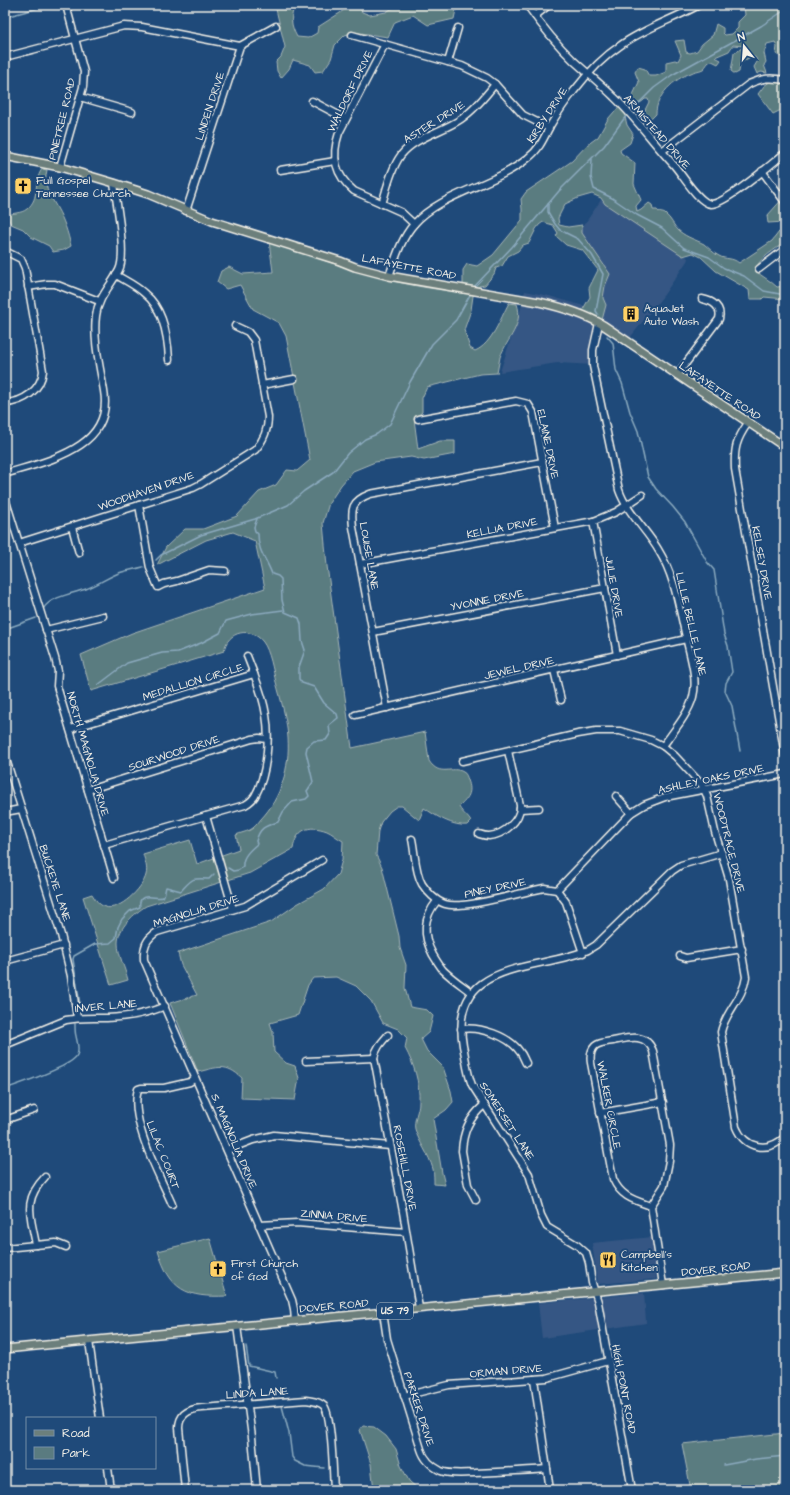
<svg xmlns="http://www.w3.org/2000/svg" width="790" height="1495" font-family="'Architects Daughter',sans-serif">
<rect width="100%" height="100%" fill="#1f4a7a"/>
<filter id="ink" filterUnits="userSpaceOnUse"><feTurbulence type="fractalNoise" baseFrequency=".025" numOctaves="2"/><feDisplacementMap in="SourceGraphic" scale="8" xChannelSelector="R" yChannelSelector="G"/><feConvolveMatrix kernelMatrix="1 2 1 2 8 2 1 2 1" color-interpolation-filters="sRGB"/></filter>
<g filter="url(#ink)">
<!-- built -->
<g fill="#365784">
<polygon points="601,200 688,258 687,261 663,296 629,339 608,325 599,336 596,347 596,365 557,363 500,372 522,305 525,291 549,296 594,309 602,269 573,241"/>
<polygon points="653,1237 657,1261 656,1279 598,1284 592,1243"/>
<polygon points="644,1293 646,1323 542,1338 538,1303"/>
</g>
<!-- green -->
<g fill="#5a7b80" stroke="#a7b6b4">
<path d="M275 5H296C289 16 291 26 297 37L308 38 317 33 318 27 340 13 350 5H358L362 12 370 15 386 12 398 5H457L454 19 428 25 413 15 395 22 388 37 354 32 345 35 335 45 331 59 323 71 315 72 310 65 293 60 289 69 281 78 277 71 276 62 281 57 285 47Z"/>
<path d="M744 5H785V48L783 50V55L781 57 776 54 777 47 775 42 767 44 764 53 766 62 764 65 767 73 761 72 757 74 754 67 757 62 756 58 752 56 740 63 739 72 735 74 731 71 734 53 738 51 744 46 733 45 729 51 715 57 721 60 718 64 712 61 709 62C706 65 705 68 703 69 699 71 694 71 691 73 674 79 656 95 656 114L652 118 645 116V110L649 102 648 99H645C642 103 638 103 633 106 630 108 627 114 625 117L627 125 633 134 630 143 620 150 621 153 635 163 634 184 641 200 636 206 637 212 641 210 649 203 652 205 653 210H657C660 214 662 212 665 214 671 218 674 227 679 231 688 238 694 239 704 244 709 248 713 253 719 256 726 260 732 257 739 263L772 241 779 232 785 230V242C776 249 758 259 755 270 762 277 770 280 777 287L785 286V299L764 297 762 299H750L749 290 716 271 701 257 693 253 683 256 605 204 601 198 592 194 578 198 565 204 558 218 559 225 568 227 582 225V233L610 274 605 286 603 298 606 305 602 320 582 311 590 297 589 288 598 270 582 250 566 245 556 236 558 233 553 225 543 222 539 225 536 229 529 243 523 245 518 251 508 256 502 266 496 268 494 274 485 285 479 286 473 296 471 310 464 330 470 348 475 351C492 344 500 319 509 303L517 304C524 324 507 339 500 357 499 362 498 368 497 373L480 374 427 387 422 398V412L414 419 418 449 440 441H455V454L424 460 411 457 375 462 353 471 341 485 329 503 323 523 327 566 352 748 425 732 429 761C440 778 452 765 463 772 466 773 467 777 468 780 473 793 468 798 459 807 463 814 468 816 471 822L468 825C453 827 436 816 424 808L419 820 402 806H397L390 811 381 822 378 831 376 855 382 867 399 936 400 948 406 965 405 988 410 1007 427 1010 433 1016 429 1032 421 1039 427 1051 443 1067 451 1091 453 1102 446 1110 433 1119 442 1173 445 1185 434 1184C434 1179 434 1173 433 1169 429 1154 419 1143 415 1129 413 1121 419 1110 419 1102 420 1082 414 1065 405 1048L407 1038 398 1029 383 1023 371 1001 356 986 336 977 313 978 308 985 298 1015 270 1023 273 1032 274 1052 286 1063 295 1066 299 1078 295 1100 241 1098 242 1078C226 1063 218 1067 198 1072L170 1003 197 995 181 965 178 953 271 922 297 904 324 889 338 874 342 860 343 841C337 838 332 833 327 831 308 824 296 830 293 849L250 873 146 906C135 913 118 927 118 943 118 955 125 968 128 980L111 985 83 897 92 894C95 899 99 905 105 907 119 912 143 888 146 875 148 868 145 861 143 854L190 840 197 864 239 849 236 835C240 833 246 832 250 830 254 828 258 823 261 819 281 798 290 767 288 738 287 720 281 700 276 682 273 671 270 651 263 642 251 626 227 631 224 651L91 691 81 655 132 633 265 588 255 541 233 532 206 540 157 565 166 547 185 529H203L237 516 259 492 276 485 287 470 297 471 310 460 286 336 279 323 253 309 240 285 226 289 217 282 221 271 229 267 243 274 273 272 269 241C334 264 394 287 463 292V270L467 264 477 266 493 255 522 220V209L521 199 526 192 572 161 587 145 598 137 608 119 614 112 632 97 639 82 635 72 638 67 645 69 649 76H656L666 72V62L675 60 678 61 681 55 675 41 684 40 686 52 690 53 697 51 702 44 713 35 716 24 723 28V33L725 35 732 34 738 28V22L745 15Z"/>
<polygon points="771,81 785,83 785,108 773,114 758,94 764,86"/>
<path d="M42 169 47 170C43 187 49 193 57 208 64 220 68 233 71 246L64 250 53 252 49 246 31 237 23 229 11 224 7 216C13 212 21 214 27 209 41 197 32 184 42 169Z"/>
<polygon points="785,196 785,222 768,223 767,216"/>
<path d="M210 1238 227 1296C186 1298 170 1290 158 1251Z"/>
<polygon points="363,1426 374,1427 386,1436 396,1449 401,1466 409,1481 419,1490 374,1490 371,1464 360,1430"/>
<polygon points="785,1433 785,1490 691,1490 682,1444"/>
</g>
<g fill="none" stroke-linecap="round" stroke-linejoin="round">
<!-- stream -->
<g stroke="#8cabbf" stroke-width="1.5">
<polyline points="5,17 50,5"/>
<polyline points="634,108 654,88 672,75 761,26 785,10"/>
<polyline points="592,159 591,177 594,189 612,198 637,215 662,228 684,248 709,257 724,268 744,276 764,291 785,295"/>
<polyline points="548,204 548,212 555,224 560,230 578,239 592,255 603,274 596,311 598,314"/>
<polyline points="473,288 512,247 559,191 604,146 626,116"/>
<polyline points="607,336 613,343 616,370 622,383 630,412 638,431 648,477 656,489 673,507 685,522 707,562 714,570 724,634 728,646 732,672 726,683 725,691 732,706 740,751"/>
<polyline points="156,560 161,555 201,535 255,519 288,505 304,491 333,472 348,453 365,439 377,434 390,424 410,382 432,344 456,320 471,293"/>
<path d="M44 608C50 597 74 593 86 589 98 585 109 576 122 572 129 570 136 569 143 567"/>
<polyline points="5,629 36,618"/>
<polyline points="98,685 127,663 162,653 178,652 201,643 220,633 226,621 252,614 283,610"/>
<path d="M228 868 233 871 239 870 243 866C242 857 250 850 257 844L256 841C260 827 265 826 278 822L283 812 292 802 306 799 309 796 307 791 313 782 306 752 307 747 314 741 326 740 330 734 329 725 338 718 337 714 324 703 314 687 302 683 299 679V667L305 650 302 641 301 624 299 618 285 612 282 600 281 579 278 576 272 574C266 558 258 552 258 534L255 531 254 527 257 519"/>
<path d="M81 1011 73 959 74 956 95 944 110 943 116 938 118 927 122 919 130 911 140 907C137 890 157 900 163 897 165 895 165 890 166 887L181 891C193 878 191 878 209 879L214 874"/>
<path d="M5 1089C19 1084 73 1066 77 1055 80 1049 77 1042 76 1036 75 1033 75 1028 75 1024"/>
<polyline points="246,1346 249,1366 275,1372 276,1378"/>
<polyline points="282,1406 289,1433 292,1457 295,1461 305,1466 324,1468"/>
<polyline points="724,1465 756,1459 785,1456"/>
</g>
<defs>
<g id="minor">
<path d="M527 5C541 25 556 44 574 61 587 73 601 84 614 97 635 117 652 141 672 163 681 172 698 203 711 204 726 204 771 164 785 153"/>
<polyline points="535,16 549,5"/>
<polyline points="352,35 462,66 487,78 495,84 523,115 549,128"/>
<path d="M385 44 339 133C331 157 335 175 354 191L401 212 414 224"/>
<polyline points="5,57 124,26 142,27 240,46"/>
<polyline points="448,62 458,28"/>
<polyline points="80,97 132,112"/>
<polyline points="312,101 346,119"/>
<path d="M662 151 749 84C763 78 770 77 785 80"/>
<polyline points="60,167 83,87 84,72 66,5"/>
<polyline points="280,170 335,161"/>
<polyline points="762,171 785,202"/>
<path d="M382 204C387 188 391 169 401 155 415 137 442 132 461 119 474 110 485 97 495 84"/>
<polyline points="186,211 240,46 276,26"/>
<path d="M5 251 21 259 25 268 43 371C41 390 24 402 5 403"/>
<polyline points="759,269 785,249"/>
<path d="M116 275C126 281 137 286 145 294 164 309 168 337 169 360"/>
<path d="M389 276C396 257 401 239 414 224 441 193 496 185 528 158 539 150 544 138 550 126 557 114 565 102 574 91 587 74 603 57 621 45 645 28 674 19 699 5"/>
<polyline points="28,287 47,284 55,284 99,301"/>
<path d="M599 323 593 350V366L619 490C627 513 647 530 659 551 675 577 679 608 686 637 690 656 698 679 693 697 689 713 673 732 663 746"/>
<path d="M677 375 719 319C722 307 713 301 702 299"/>
<polyline points="262,385 294,379"/>
<polyline points="418,419 516,401 528,404 533,412 555,528"/>
<path d="M748 423C736 440 734 449 735 469L785 755"/>
<path d="M5 474C45 461 114 449 104 391 100 367 93 340 96 316 98 297 111 286 119 270 127 254 116 202 114 183"/>
<polyline points="5,498 55,658 58,671 57,686 114,878"/>
<polyline points="139,505 150,568 158,587 164,584 177,581 209,570 225,571"/>
<polyline points="593,521 617,655"/>
<polyline points="72,527 79,553"/>
<path d="M19 543 193 488 201 484 255 450C264 440 268 430 268 417L254 340 248 332 235 326"/>
<polyline points="360,564 594,521 616,512 642,495"/>
<polyline points="46,630 103,616"/>
<polyline points="373,632 605,588"/>
<polyline points="247,656 254,674"/>
<polyline points="554,670 561,700"/>
<path d="M387 708 353 527C351 509 351 501 370 494L542 462"/>
<polyline points="355,715 686,639"/>
<path d="M70 729 254 674C259 687 264 701 266 715 270 737 267 774 256 794 254 799 250 802 245 805L104 845"/>
<polyline points="5,756 61,935 71,976 77,1018"/>
<path d="M462 761 578 734 596 731H620L651 740 663 746 675 756 702 785 707 796 715 832 729 879 746 977C743 999 725 1012 721 1032L736 1127C745 1149 768 1153 785 1137"/>
<polyline points="88,790 252,739 259,738 267,739"/>
<polyline points="616,796 631,813"/>
<polyline points="520,809 539,808"/>
<polyline points="5,812 21,809"/>
<polyline points="206,816 233,909"/>
<path d="M479 834C482 835 486 836 489 836 504 835 521 820 520 805L508 751"/>
<path d="M412 839C415 853 415 872 422 884 427 892 436 901 445 904 462 910 523 892 544 888L557 890 566 902 583 953"/>
<polyline points="557,890 631,813 644,805 665,797 785,774"/>
<path d="M437 901C423 918 422 935 433 955 436 960 439 965 443 970 452 979 463 986 472 993"/>
<polyline points="680,956 686,958 742,949"/>
<polyline points="5,961 64,945"/>
<path d="M461 1029C480 1026 509 1036 520 1052 523 1055 524 1060 526 1063"/>
<path d="M388 1035C381 1043 376 1048 374 1058L403 1212 419 1308"/>
<path d="M5 1045 66 1020C80 1017 93 1018 107 1018 126 1017 147 1014 165 1006"/>
<polyline points="306,1061 374,1058"/>
<polyline points="785,1061 785,1073"/>
<polyline points="600,1113 663,1102"/>
<polyline points="5,1120 34,1110"/>
<polyline points="227,1150 253,1140 274,1135 390,1146"/>
<path d="M476 1200 468 1185 462 1151C463 1132 469 1118 484 1105"/>
<path d="M172 1204C159 1174 129 1121 138 1089L141 1088H164L190 1082 195 1078"/>
<path d="M651 1206C634 1200 621 1197 613 1179L591 1063C590 1057 590 1051 595 1046 600 1042 607 1042 613 1041 628 1038 646 1032 653 1051L670 1145 669 1161 664 1186 651 1206 663 1285"/>
<polyline points="259,1225 297,1223 406,1232"/>
<path d="M36 1245C31 1216 22 1201 45 1177"/>
<polyline points="5,1248 56,1243 66,1247"/>
<path d="M383 1312 387 1339 421 1449C424 1459 431 1466 441 1471 452 1475 464 1473 475 1473 499 1472 523 1471 547 1469"/>
<path d="M295 1321 294 1309 292 1300 144 960C143 947 146 939 157 932L245 906 322 860"/>
<polyline points="237,1326 252,1437 257,1490"/>
<polyline points="89,1341 100,1418"/>
<polyline points="534,1379 550,1490"/>
<polyline points="404,1396 449,1385 547,1378 608,1361"/>
<polyline points="108,1468 111,1490"/>
<path d="M185 1490 179 1428C179 1414 189 1409 202 1408L306 1400C312 1401 319 1401 324 1406 332 1415 333 1474 334 1490"/>
<path d="M632 1490 598 1302 592 1283 589 1263 586 1253 577 1245 547 1227 541 1215 529 1174 472 1085C467 1073 466 1059 463 1046 448 959 536 972 588 950L596 945 672 871 681 865 722 853"/>
</g>
<g id="major">
<path d="M5 156 60 167 114 183 148 194 212 221 340 261 355 267 389 276 539 302C561 307 583 313 603 325L785 447"/>
<polyline points="5,1349 785,1273"/>
</g>
</defs>
<!-- minor casing -->
<use href="#minor" stroke="#f4f1e8" stroke-width="9"/>
<!-- major casing -->
<use href="#major" stroke="#f4f1e8" stroke-width="10"/>
<!-- minor -->
<use href="#minor" stroke="#1f4a7a" stroke-width="6"/>
<!-- major -->
<use href="#major" stroke="#6c7f7c" stroke-width="7"/>
</g>
</g>
<!-- icons -->
<defs>
<symbol id="church-square" viewBox="-11 -11 22 22"><rect x="-9" y="-9" width="18" height="18" rx="4" fill="#ffd166" stroke="#1f4a7a"/><path d="M-1.2-6h2.4v3.5h3.3v2.4h-3.3V6h-2.4V-.1h-3.3v-2.4h3.3Z" fill="#111"/></symbol>
<symbol id="building-square" viewBox="-11 -11 22 22"><rect x="-9" y="-9" width="18" height="18" rx="4" fill="#ffd166" stroke="#1f4a7a"/><path d="M-4-6H4V6H1V3H-1V6H-4ZM-2.5-4.3h1.7v1.8h-1.7ZM.8-4.3h1.7v1.8H.8ZM-2.5-1h1.7V.8h-1.7ZM.8-1h1.7V.8H.8Z" fill="#111"/></symbol>
<symbol id="restaurant-square" viewBox="-11 -11 22 22"><rect x="-9" y="-9" width="18" height="18" rx="4" fill="#ffd166" stroke="#1f4a7a"/><path d="M-5-6h1v4h1v-4h1v4h1v-4h1v5L-1.5 .5V6h-2V.5L-5-1ZM5-6V6H3V1.5H1.5Q1.5-4 5-6Z" fill="#111"/></symbol>
</defs>
<g fill-rule="evenodd">
<use href="#church-square" x="13" y="176" width="20" height="20"/>
<use href="#building-square" x="621" y="304" width="20" height="20"/>
<use href="#restaurant-square" x="598" y="1250" width="20" height="20"/>
<use href="#church-square" x="208" y="1259" width="20" height="20"/>
</g>
<g text-anchor="middle" dominant-baseline="central" stroke-width="4" stroke-linejoin="round" paint-order="stroke">
<!-- shield labels -->
<rect fill="#1f4a7a" stroke="#b4bfc7" stroke-width="1" x="377" y="1303" width="36" height="16" rx="3"/>
<g font-size="10" font-weight="bold" fill="#f4f1e8">
<text x="395" y="1311">US 79</text>
</g>
<!-- street labels -->
<g font-size="11" fill="#f4f1e8" stroke="#1f4a7a">
<text transform="translate(350 91) rotate(-64)">WALDORF DRIVE</text>
<text transform="translate(210 106) rotate(-72)">LINDEN DRIVE</text>
<text transform="translate(547 115) rotate(-57)">KIRBY DRIVE</text>
<text transform="translate(62 119) rotate(-76)">PINETREE ROAD</text>
<text transform="translate(434 122) rotate(-32)">ASTER DRIVE</text>
<text transform="translate(657 132) rotate(49)">ARMISTEAD DRIVE</text>
<text transform="translate(409 267) rotate(11)">LAFAYETTE ROAD</text>
<text transform="translate(720 391) rotate(34)">LAFAYETTE ROAD</text>
<text transform="translate(548 444) rotate(78)">ELAINE DRIVE</text>
<text transform="translate(146 491) rotate(-19)">WOODHAVEN DRIVE</text>
<text transform="translate(502 528) rotate(-11)">KELLIA DRIVE</text>
<text transform="translate(369 556) rotate(80)">LOUISE LANE</text>
<text transform="translate(762 563) rotate(80)">KELSEY DRIVE</text>
<text transform="translate(614 587) rotate(80)">JULIE DRIVE</text>
<text transform="translate(487 600) rotate(-11)">YVONNE DRIVE</text>
<text transform="translate(691 624) rotate(77)">LILLIE BELLE LANE</text>
<text transform="translate(519 668) rotate(-13)">JEWEL DRIVE</text>
<text transform="translate(193 682) rotate(-17)">MEDALLION CIRCLE</text>
<text transform="translate(174 753) rotate(-18)">SOURWOOD DRIVE</text>
<text transform="translate(88 754) rotate(74)">NORTH MAGNOLIA DRIVE</text>
<text transform="translate(711 779) rotate(-12)">ASHLEY OAKS DRIVE</text>
<text transform="translate(729 843) rotate(76)">WOODTRACE DRIVE</text>
<text transform="translate(55 883) rotate(72)">BUCKEYE LANE</text>
<text transform="translate(495 888) rotate(-12)">PINEY DRIVE</text>
<text transform="translate(196 911) rotate(-17)">MAGNOLIA DRIVE</text>
<text transform="translate(106 1006) rotate(-5)">INVER LANE</text>
<text transform="translate(609 1105) rotate(79)">WALKER CIRCLE</text>
<text transform="translate(507 1121) rotate(57)">SOMERSET LANE</text>
<text transform="translate(234 1141) rotate(67)">S. MAGNOLIA DRIVE</text>
<text transform="translate(163 1155) rotate(68)">LILAC COURT</text>
<text transform="translate(405 1168) rotate(79)">ROSEHILL DRIVE</text>
<text transform="translate(334 1216) rotate(5)">ZINNIA DRIVE</text>
<text transform="translate(716 1269) rotate(-6)">DOVER ROAD</text>
<text transform="translate(334 1306) rotate(-5)">DOVER ROAD</text>
<text transform="translate(506 1371) rotate(-5)">ORMAN DRIVE</text>
<text transform="translate(624 1389) rotate(79)">HIGH POINT ROAD</text>
<text transform="translate(257 1393) rotate(-4)">LINDA LANE</text>
<text transform="translate(419 1409) rotate(72)">PARKER DRIVE</text>
</g>
<!-- poi labels -->
<g font-size="11" fill="#f4f1e8" stroke="#1f4a7a" text-anchor="start">
<text x="36" y="180">Full Gospel<tspan x="36" dy="13">Tennessee Church</tspan></text>
<text x="644" y="308">AquaJet<tspan x="644" dy="13">Auto Wash</tspan></text>
<text x="621" y="1254">Campbell's<tspan x="621" dy="13">Kitchen</tspan></text>
<text x="231" y="1263">First Church<tspan x="231" dy="13">of God</tspan></text>
</g>
</g>
<!-- margin -->
<rect width="790" height="1495" fill="none" stroke="#1f4a7a" stroke-width="20"/>
<rect x="10" y="10" width="770" height="1475" fill="none" stroke="#f4f1e8" stroke-width="1.5" filter="url(#ink)"/>
<!-- legend -->
<rect x="26" y="1417" width="130" height="52" fill="#1f4a7a" stroke="#748da6"/>
<rect x="34" y="1430" width="20" height="6" fill="#6c7f7c" stroke="#748da6"/>
<text x="62" y="1437" font-size="12" fill="#f4f1e8">Road</text>
<rect x="34" y="1447" width="20" height="12" fill="#5a7b80" stroke="#748da6"/>
<text x="62" y="1457" font-size="12" fill="#f4f1e8">Park</text>
<!-- north arrow -->
<g transform="translate(744 46) rotate(343)" stroke="#1f4a7a" stroke-width="3" paint-order="stroke">
<path d="M0-3L7 15L0 10L-7 15Z" fill="#f4f1e8"/>
<text y="-6" font-size="11" font-weight="bold" text-anchor="middle" fill="#f4f1e8">N</text>
</g>
</svg>
